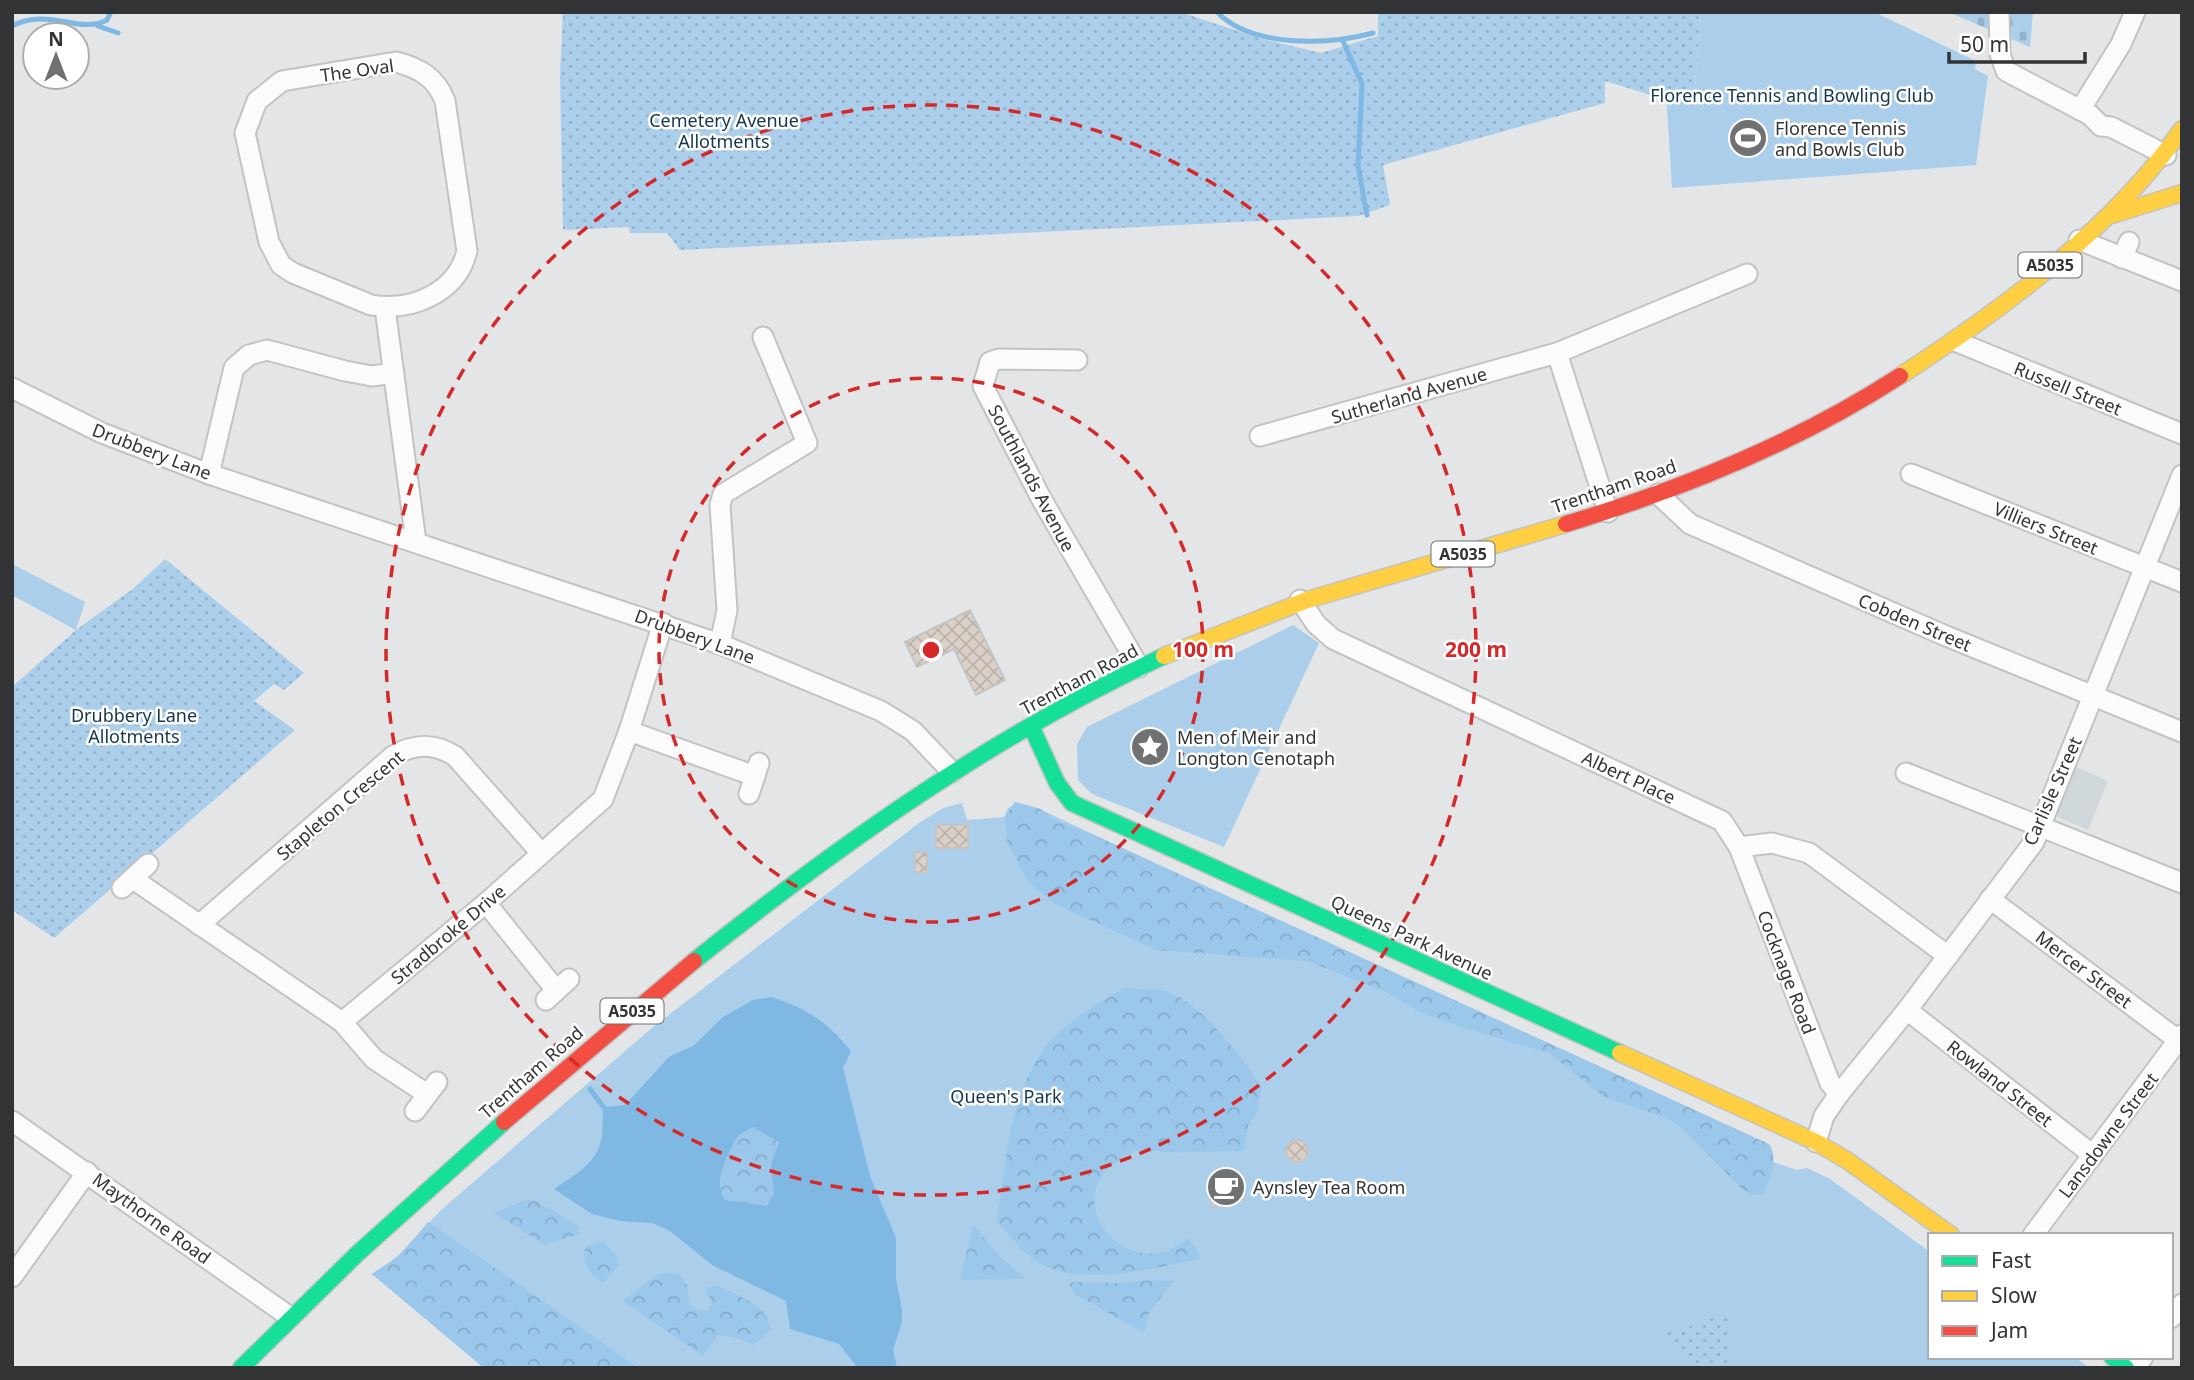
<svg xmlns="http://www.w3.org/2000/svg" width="2194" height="1380" font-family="'Noto Sans',sans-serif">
<defs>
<pattern id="forest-crowns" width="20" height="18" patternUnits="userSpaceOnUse" patternTransform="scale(1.75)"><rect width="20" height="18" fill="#9ac7ea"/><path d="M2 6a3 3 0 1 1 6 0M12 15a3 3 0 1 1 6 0" fill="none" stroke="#85abc9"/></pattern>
<pattern id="cemetery-stones" width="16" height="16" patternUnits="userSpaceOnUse" patternTransform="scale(1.75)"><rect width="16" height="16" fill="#abceeb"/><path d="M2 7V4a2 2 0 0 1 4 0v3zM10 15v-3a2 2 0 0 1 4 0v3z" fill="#94b1ca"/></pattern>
<pattern id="garden-dots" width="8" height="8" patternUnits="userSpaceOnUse" patternTransform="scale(1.75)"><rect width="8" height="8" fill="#abceeb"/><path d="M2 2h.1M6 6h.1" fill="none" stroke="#94b1ca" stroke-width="1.8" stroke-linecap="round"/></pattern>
<pattern id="building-cross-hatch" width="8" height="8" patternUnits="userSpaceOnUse" patternTransform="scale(1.75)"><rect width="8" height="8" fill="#dad0c7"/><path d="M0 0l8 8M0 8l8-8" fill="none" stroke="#bcb3ac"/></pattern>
</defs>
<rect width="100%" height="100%" fill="#e3e5e7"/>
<!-- built -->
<polygon fill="#d0d7db" points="2076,767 2108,781 2088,830 2058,817 2057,812"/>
<!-- green -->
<g fill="#abceeb">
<polygon points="1700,12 1874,12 1976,61 1975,69 1988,76 1976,165 1672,188 1666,91 1695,88"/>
<polygon points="12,564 85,602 76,630 12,595"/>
<polygon points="1293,625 1319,643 1224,847 1092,794 1078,780 1077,744 1087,727"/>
<polygon points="962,803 967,820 1004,817 1008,808 1019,803 1048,813 1487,1020 1770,1161 1797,1170 1807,1168 1830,1179 1930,1252 1930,1357 2075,1357 2089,1368 484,1368 372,1274 392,1262 440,1211 653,1027 919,823 943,808"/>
</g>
<!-- forest -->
<g fill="url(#forest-crowns)">
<path d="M1015 802 1041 809 1057 821 1092 834 1769 1144C1779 1158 1770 1181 1762 1194L1752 1195 1741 1188 1680 1126 1664 1117 1604 1097 1549 1053 1451 1024 1420 1012 1386 992 1307 961 1156 950 1057 905 1029 883 1007 843 1005 817Z"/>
<path d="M1124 988C1137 989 1155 988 1168 992 1201 1003 1243 1058 1261 1086L1258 1111 1249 1123 1243 1151C1218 1151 1193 1153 1168 1152 1157 1152 1146 1149 1136 1151 1127 1153 1120 1160 1113 1165 1060 1205 1131 1288 1188 1238L1202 1258C1156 1268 1076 1289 1034 1260 1020 1250 1008 1233 997 1221 1006 1162 1009 1095 1046 1046 1065 1022 1098 1004 1124 988Z"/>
<path d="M753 1127 779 1141 771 1164 774 1193 767 1206 725 1200C711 1184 729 1152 738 1134Z"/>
<polygon points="525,1200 534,1200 579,1226 579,1234 545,1245 494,1213"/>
<path d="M428 1222C503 1273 567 1318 638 1368H484L372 1274 400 1255Z"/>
<polygon points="973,1225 1002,1258 1026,1279 960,1280"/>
<path d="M604 1242 616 1255 619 1265 603 1283C590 1274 585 1267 584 1251L588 1245Z"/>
<path d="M659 1273 679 1274 687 1285 690 1305 699 1311 709 1310 712 1302 705 1289 715 1285C737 1295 766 1303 771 1329L754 1345 734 1337 718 1335 703 1356 623 1301Z"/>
<polygon points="1151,1280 1174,1281 1150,1311 1144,1333 1076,1295 1069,1285 1072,1282 1120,1283"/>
</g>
<!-- cemetery -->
<polygon fill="url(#cemetery-stones)" points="1948,12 2033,12 2030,47"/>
<!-- garden -->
<g fill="url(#garden-dots)">
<polygon points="563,12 1180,12 1259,38 1321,53 1378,36 1378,12 1700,12 1695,89 1667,91 1667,100 1605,81 1605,103 1383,165 1390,205 1358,216 680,250 667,233 630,233 629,227 563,230 560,76"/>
<polygon points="165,559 304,673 284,690 274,684 254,701 295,730 54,938 12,910 12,687 76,630 134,588"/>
<polygon points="1731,1308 1730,1368 1694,1368 1658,1331 1700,1325"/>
</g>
<!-- water -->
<path fill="#7fb8e3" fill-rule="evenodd" d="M772 997C809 1010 826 1021 851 1051L843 1068 870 1176 896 1238V1279L902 1310V1322L893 1350 897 1368H858L839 1344 790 1329 786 1301 712 1265 670 1231 652 1223 620 1221 592 1214 554 1189C575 1175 598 1163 602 1136 603 1126 602 1117 604 1107L625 1105 670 1056 693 1046 723 1017 753 1000ZM753 1127 779 1142 771 1164 774 1193 767 1206 725 1200C711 1184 729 1152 738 1135Z"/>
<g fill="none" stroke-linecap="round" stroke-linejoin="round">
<!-- stream -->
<g stroke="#7fb8e3" stroke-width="5">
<path d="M1217 12C1252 48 1328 45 1373 33"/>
<path d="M12 26C50 7 79 35 107 20L111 12"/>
<polyline points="98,26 118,33"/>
<polyline points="1343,41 1362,84 1358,166 1367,215"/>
<polyline points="590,1089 607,1112"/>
</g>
</g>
<!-- building -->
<g fill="url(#building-cross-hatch)" stroke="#c5c5c5" stroke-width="2">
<polygon points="970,610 1005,680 976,695 954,649 917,667 905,642"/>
<rect x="936" y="825" width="32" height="23"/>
<polygon points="915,852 927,852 927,873 915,872"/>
<circle cx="1297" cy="1151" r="11"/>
<polygon points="1231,1176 1243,1180 1245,1200 1212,1207 1208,1180"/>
</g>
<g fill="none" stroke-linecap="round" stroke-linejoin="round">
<defs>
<g id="street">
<polyline points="1999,12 2000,54 2006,71 2090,115 2101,126 2111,127 2166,155"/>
<path d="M396 62C419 68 436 77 445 101L467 251C457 293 411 312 371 305L293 273 281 265 269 242 245 133 257 101 282 81Z"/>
<polyline points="2080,110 2121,44 2135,12"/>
<polyline points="2079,240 2182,281"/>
<polyline points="2122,258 2129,242"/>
<polyline points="385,308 416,542"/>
<polyline points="1955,341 2182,434"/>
<polyline points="1557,353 1608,512"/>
<polyline points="1077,360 999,359 990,362 983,386 1042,500 1139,667"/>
<polyline points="12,388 102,433 209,474 720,644 881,711 913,731 952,772"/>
<polyline points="1260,436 1557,353 1747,274"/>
<polyline points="209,474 234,368 249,355 267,350 345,371 372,376 394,373"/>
<polyline points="1911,474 2182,582"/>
<polyline points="1658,494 1690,524 1946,636 2182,732"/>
<polyline points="1300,600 1316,624 1333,639 1722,821 1739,847 1830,1083 1839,1094"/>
<polyline points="720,644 727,610 720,505 723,494 807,443 763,337"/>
<polyline points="629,731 755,776"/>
<polyline points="1906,773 2182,883"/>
<polyline points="749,794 759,763"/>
<polyline points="1739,847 1772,843 1809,853 1948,956"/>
<polyline points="133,879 342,1022 486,903 603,799 629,731 663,623"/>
<polyline points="122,888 148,864"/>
<polyline points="1990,899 2178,1040"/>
<polyline points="486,903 556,990"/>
<path d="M199 925 393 756C415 743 434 743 455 756L541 853"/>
<polyline points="546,1000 569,979"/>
<polyline points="1907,1010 2093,1155"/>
<polyline points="342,1022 374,1059 427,1094"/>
<polyline points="415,1111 437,1082"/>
<polyline points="12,1121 290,1317"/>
<polyline points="1816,1142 1824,1116 1839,1094 1907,1010 2034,842 2182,475"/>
<polyline points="2033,1235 2182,1035"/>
<polyline points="12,1277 87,1172"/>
<polyline points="2171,1318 2182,1304"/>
<polyline points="2135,1368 2143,1357"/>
</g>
<g id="fast">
<polyline points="1031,726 1057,783 1072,803 1620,1053"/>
<path d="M694 961C839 845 994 735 1164 656"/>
<polyline points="2112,1357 2126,1368"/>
<polyline points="241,1368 357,1254 504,1122"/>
</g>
<g id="slow">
<polyline points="2112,215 2182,193"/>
<path d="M1900 376C2001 310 2113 229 2182 129"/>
<polyline points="1164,656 1307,600 1566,524"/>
<polyline points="1620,1053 1816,1142 1848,1161 1951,1235"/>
</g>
<g id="jam">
<path d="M1566 524C1682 489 1797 443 1900 376"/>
<polyline points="504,1122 694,961"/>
</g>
</defs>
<!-- street casing -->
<use href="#street" stroke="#c2c3c4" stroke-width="23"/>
<!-- fast casing -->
<use href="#fast" stroke="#c2c3c4" stroke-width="19"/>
<!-- slow casing -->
<use href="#slow" stroke="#c2c3c4" stroke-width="19"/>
<!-- jam casing -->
<use href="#jam" stroke="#c2c3c4" stroke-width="19"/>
<!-- street -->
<use href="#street" stroke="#fbfbfb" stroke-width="19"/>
<!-- fast -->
<use href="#fast" stroke="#16e098" stroke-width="16"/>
<!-- slow -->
<use href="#slow" stroke="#ffcf43" stroke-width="16"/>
<!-- jam -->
<use href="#jam" stroke="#f24e42" stroke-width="16"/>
</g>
<!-- distance rings -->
<g fill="none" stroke="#d62828" stroke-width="3.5" stroke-dasharray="12 9">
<circle cx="931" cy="650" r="272"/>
<circle cx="931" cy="650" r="545"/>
</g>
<!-- icons -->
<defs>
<symbol id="stadium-disc" viewBox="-11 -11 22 22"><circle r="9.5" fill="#707173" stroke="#fff"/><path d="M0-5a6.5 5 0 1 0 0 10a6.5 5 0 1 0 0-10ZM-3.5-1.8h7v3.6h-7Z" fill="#fff"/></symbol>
<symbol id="sight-disc" viewBox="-11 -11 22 22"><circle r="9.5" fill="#707173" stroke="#fff"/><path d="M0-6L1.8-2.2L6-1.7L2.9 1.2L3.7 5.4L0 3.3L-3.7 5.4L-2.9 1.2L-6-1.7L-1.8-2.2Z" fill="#fff"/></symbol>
<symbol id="cafe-disc" viewBox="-11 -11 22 22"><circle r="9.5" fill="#707173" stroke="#fff"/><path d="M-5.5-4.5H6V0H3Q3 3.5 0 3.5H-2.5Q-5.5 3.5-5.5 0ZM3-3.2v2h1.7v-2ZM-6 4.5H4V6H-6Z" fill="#fff"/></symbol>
</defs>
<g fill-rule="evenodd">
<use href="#stadium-disc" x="1726" y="116" width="44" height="44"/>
<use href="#sight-disc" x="1128" y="725" width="44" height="44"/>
<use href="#cafe-disc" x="1204" y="1165" width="44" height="44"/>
</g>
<g text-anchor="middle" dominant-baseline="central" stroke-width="5" stroke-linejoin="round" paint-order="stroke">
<!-- shield labels -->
<g fill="#fff" stroke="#707071" stroke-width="2">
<rect x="2018.5" y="252.5" width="63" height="25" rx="5"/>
<rect x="1431.5" y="541.5" width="63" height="25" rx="5"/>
<rect x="600.5" y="998.5" width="63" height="25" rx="5"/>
</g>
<g font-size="16" font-weight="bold" fill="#323334">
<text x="2050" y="265">A5035</text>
<text x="1463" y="554">A5035</text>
<text x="632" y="1011">A5035</text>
</g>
<!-- street labels -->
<g font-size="18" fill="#323334" stroke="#fff">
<text transform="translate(357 70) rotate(-8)">The Oval</text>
<text transform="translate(2068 388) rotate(22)">Russell Street</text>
<text transform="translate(1409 395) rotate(-16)">Sutherland Avenue</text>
<text transform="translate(152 451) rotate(21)">Drubbery Lane</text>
<text transform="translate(1032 478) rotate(62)">Southlands Avenue</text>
<text transform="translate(1614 486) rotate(-19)">Trentham Road</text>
<text transform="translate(2046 528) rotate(22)">Villiers Street</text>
<text transform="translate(1915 622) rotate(23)">Cobden Street</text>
<text transform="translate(695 636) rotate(20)">Drubbery Lane</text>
<text transform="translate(1079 679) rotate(-28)">Trentham Road</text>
<text transform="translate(1629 777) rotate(25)">Albert Place</text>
<text transform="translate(2052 791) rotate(-66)">Carlisle Street</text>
<text transform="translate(340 805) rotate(-40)">Stapleton Crescent</text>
<text transform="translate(448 934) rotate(-40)">Stradbroke Drive</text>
<text transform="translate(1412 937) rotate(25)">Queens Park Avenue</text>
<text transform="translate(2084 969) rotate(37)">Mercer Street</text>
<text transform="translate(1787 972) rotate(69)">Cocknage Road</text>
<text transform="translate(531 1072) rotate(-41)">Trentham Road</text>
<text transform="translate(2000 1083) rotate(38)">Rowland Street</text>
<text transform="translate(2108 1135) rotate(-53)">Lansdowne Street</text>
<text transform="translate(152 1218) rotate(36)">Maythorne Road</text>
</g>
<!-- park labels -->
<g font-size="18" fill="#14364f" stroke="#fff">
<text x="1792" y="95">Florence Tennis and Bowling Club</text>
<text x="724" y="120">Cemetery Avenue<tspan x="724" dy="21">Allotments</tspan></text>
<text x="134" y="715">Drubbery Lane<tspan x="134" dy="21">Allotments</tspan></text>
<text x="1006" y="1096">Queen's Park</text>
</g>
<!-- poi labels -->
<g font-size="18" fill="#323334" stroke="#fff" text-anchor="start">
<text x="1775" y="128">Florence Tennis<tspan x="1775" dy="21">and Bowls Club</tspan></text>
<text x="1177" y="737">Men of Meir and<tspan x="1177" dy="21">Longton Cenotaph</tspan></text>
<text x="1253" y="1187">Aynsley Tea Room</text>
</g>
</g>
<circle cx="931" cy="650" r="10" fill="#d62828" stroke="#fff" stroke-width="3.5"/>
<g font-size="21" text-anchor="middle" font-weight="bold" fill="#d62828" stroke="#fff" stroke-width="5" stroke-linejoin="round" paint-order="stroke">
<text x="1203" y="657">100 m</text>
<text x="1476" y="657">200 m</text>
</g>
<!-- border -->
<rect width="2194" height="1380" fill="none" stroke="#323334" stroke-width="28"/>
<!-- legend -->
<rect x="1928" y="1233" width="245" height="126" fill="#ffffff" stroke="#adadae" stroke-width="2"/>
<rect x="1942" y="1256" width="35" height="10" fill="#16e098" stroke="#adadae" stroke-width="2"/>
<text x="1991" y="1268" font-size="21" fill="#323334">Fast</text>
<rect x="1942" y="1291" width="35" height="10" fill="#ffcf43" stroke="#adadae" stroke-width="2"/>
<text x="1991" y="1303" font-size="21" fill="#323334">Slow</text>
<rect x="1942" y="1326" width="35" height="10" fill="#f24e42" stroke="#adadae" stroke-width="2"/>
<text x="1991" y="1338" font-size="21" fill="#323334">Jam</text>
<!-- north arrow -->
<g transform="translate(56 56)"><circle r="33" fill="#ffffff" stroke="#adadae" stroke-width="2"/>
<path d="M0-5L12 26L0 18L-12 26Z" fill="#707173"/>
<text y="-10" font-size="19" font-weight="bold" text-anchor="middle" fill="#323334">N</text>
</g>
<!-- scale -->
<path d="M1949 52v10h136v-10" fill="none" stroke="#323334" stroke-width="3.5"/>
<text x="1960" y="52" font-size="21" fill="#323334" stroke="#ffffff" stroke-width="5" paint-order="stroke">50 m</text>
</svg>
